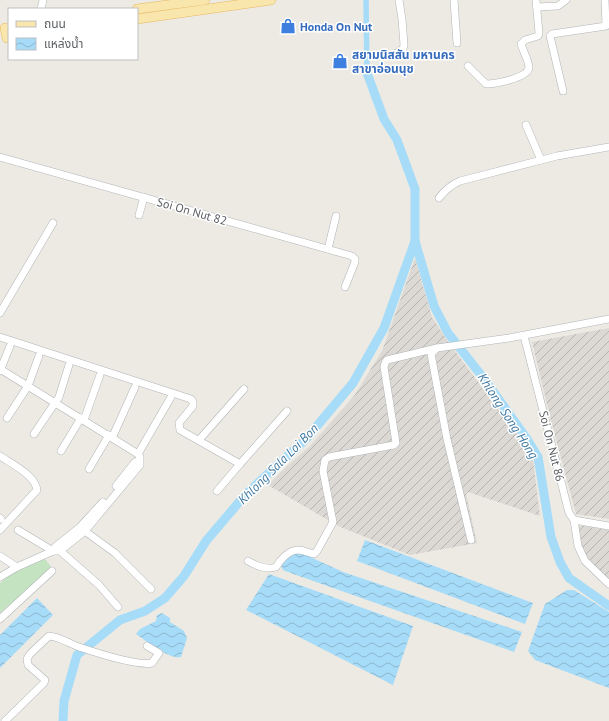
<svg xmlns="http://www.w3.org/2000/svg" width="609" height="721" font-family="'PT Sans','Noto Sans Thai',sans-serif">
<defs>
<pattern id="industrial-furrows" width="10" height="10" patternUnits="userSpaceOnUse"><rect width="10" height="10" fill="#dcd9d5"/><path d="M-1 1l2-2M0 10L10 0M9 11l2-2" fill="none" stroke="#b5b3b0"/></pattern>
<pattern id="water-waves" width="16" height="10" patternUnits="userSpaceOnUse"><rect width="16" height="10" fill="#a7dcf9"/><path d="M0 5q4-4 8 0t8 0" fill="none" stroke="#8bb6cd"/></pattern>
</defs>
<rect width="100%" height="100%" fill="#edeae3"/>
<!-- industrial -->
<g fill="url(#industrial-furrows)">
<polygon points="415,258 432,317 449,343 528,449 533,459 540,516 468,492 466,494 477,543 410,555 338,526 268,485 286,467 309,447 354,396 382,351"/>
<polygon points="609,328 609,519 576,514 549,413 532,342"/>
<polygon points="576,525 609,530 609,581 587,561 582,549"/>
</g>
<!-- green -->
<polygon fill="#c4e3c1" points="45,559 52,568 0,613 0,583 17,569"/>
<!-- water -->
<g fill="url(#water-waves)">
<polygon points="365,540 533,603 525,624 357,561"/>
<polygon points="293,549 343,572 522,632 514,652 285,571 283,570 281,565"/>
<polygon points="269,574 413,626 393,685 246,610"/>
<polygon points="567,590 574,590 609,612 609,688 535,660 528,651 545,604"/>
<polygon points="37,598 53,615 0,668 0,635"/>
<path d="M162 613 170 618V622L184 631 187 638 181 657C170 660 146 641 136 634L140 629 156 621 157 615Z"/>
</g>
<g fill="none" stroke-linecap="round" stroke-linejoin="round">
<!-- canal -->
<polyline stroke="#a7dcf9" stroke-width="5.5" points="366,0 367,73"/>
<!-- river -->
<g stroke="#a7dcf9" stroke-width="9">
<polyline points="415,241 434,306 448,333 485,380 527,439 538,457 551,537 560,562 569,578 609,606"/>
<polyline points="63,721 64,701 77,655 120,620 145,611 165,598 184,576 206,541 246,494 306,439 353,383 384,328 415,241 415,189 397,140 384,119 367,73"/>
</g>
<defs>
<g id="minor">
<polyline points="454,0 457,43"/>
<polyline points="537,7 558,6 566,0"/>
<polyline points="41,9 43,0"/>
<polyline points="395,54 403,49 404,45 402,19 399,0"/>
<path d="M468 66 486 84C495 84 527 78 529 68 529 61 523 51 521 44L525 40 538 36 539 33 536 0"/>
<polyline points="563,91 550,36 552,34 606,26 605,0"/>
<polyline points="526,125 541,160"/>
<polyline points="0,157 352,256 355,259 355,262 345,287"/>
<path d="M439 198C445 190 451 185 460 181L557 156 609 147"/>
<polyline points="139,215 144,197"/>
<polyline points="328,249 336,216"/>
<polyline points="0,313 53,223"/>
<polyline points="524,336 569,513 574,520 609,526"/>
<polyline points="0,337 191,399 193,402 193,406 179,423 180,430 240,464 217,491"/>
<polyline points="0,369 138,454 140,457 140,465 85,531 60,551 53,551 17,567 0,577"/>
<polyline points="0,371 10,346"/>
<polyline points="7,418 28,386 39,356"/>
<polyline points="84,420 100,375"/>
<polyline points="34,434 59,397 69,365"/>
<polyline points="112,438 135,387"/>
<polyline points="199,440 244,389"/>
<polyline points="61,451 81,418"/>
<polyline points="138,454 171,397"/>
<path d="M0 456C12 464 35 475 37 490L0 530"/>
<polyline points="240,464 287,411"/>
<polyline points="89,469 109,435"/>
<polyline points="116,486 135,462 139,461"/>
<polyline points="0,518 1,519"/>
<polyline points="574,520 578,546 585,561 609,584"/>
<polyline points="82,529 115,553 151,589"/>
<polyline points="18,530 53,551"/>
<polyline points="471,540 447,439 431,354 437,348 509,338 609,319"/>
<polyline points="58,549 99,585 118,607"/>
<polyline points="53,551 55,547 80,527 103,502"/>
<polyline points="0,556 17,567"/>
<path d="M248 561C257 566 266 570 276 567 280 560 289 550 298 550 303 550 309 553 314 554L317 551 333 522 323 471 325 460 329 457 394 445 396 443 384 367 385 363 387 360 437 348"/>
<polyline points="0,619 52,571"/>
<path d="M5 721 44 683 45 680 28 665 27 659 30 654 49 636C60 637 68 643 79 647 94 652 138 666 152 663L159 653 147 646"/>
</g>
<g id="major">
<polyline points="137,9 205,0"/>
<polyline points="137,19 271,0"/>
<polyline points="5,28 7,38"/>
</g>
</defs>
<!-- minor casing -->
<use href="#minor" stroke="#b0b4b7" stroke-width="8"/>
<!-- major casing -->
<use href="#major" stroke="#e8b761" stroke-width="10"/>
<!-- minor -->
<use href="#minor" stroke="#fff" stroke-width="7"/>
<!-- major -->
<use href="#major" stroke="#f9e6ac" stroke-width="9"/>
</g>
<!-- icons -->
<defs>
<symbol id="shop-bare" viewBox="-9 -9 18 18"><path d="M-5-2.5h2.3a2.7 3.5 0 0 1 5.4 0H5L5.5 6h-11ZM-1.5-2.5h3a1.5 2.3 0 0 0-3 0Z" fill="#3f7fe0" stroke="#fff" stroke-width="2.5" paint-order="stroke"/></symbol>
</defs>
<g fill-rule="evenodd">
<use href="#shop-bare" x="277" y="15" width="22" height="22"/>
<use href="#shop-bare" x="329" y="50" width="22" height="22"/>
</g>
<g text-anchor="middle" dominant-baseline="central" stroke-width="3" stroke-linejoin="round" paint-order="stroke">
<!-- shop labels -->
<g font-size="12" font-weight="bold" fill="#366cbe" stroke="#fff" text-anchor="start">
<text x="300" y="26">Honda On Nut</text>
<text x="352" y="54">สยามนิสสัน มหานคร<tspan x="352" dy="14">สาขาอ่อนนุช</tspan></text>
</g>
<!-- street labels -->
<g font-size="12" fill="#5b5f63" stroke="#fff">
<text transform="translate(192 211) rotate(16)">Soi On Nut 82</text>
<text transform="translate(552 446) rotate(76)">Soi On Nut 86</text>
</g>
<!-- water labels -->
<g font-size="13" font-style="italic" fill="#4279a2" stroke="#fff">
<text transform="translate(508 416) rotate(57)">Khlong Song Hong</text>
<text transform="translate(278 464) rotate(-45)">Khlong Sala Loi Bon</text>
</g>
</g>
<!-- legend -->
<rect x="8" y="8" width="130" height="52" fill="#ffffff" stroke="#bdbfc1"/>
<rect x="16" y="21" width="20" height="6" fill="#f9e6ac" stroke="#bdbfc1"/>
<text x="44" y="28" font-size="12" fill="#5b5f63">ถนน</text>
<rect x="16" y="38" width="20" height="12" fill="url(#water-waves)" stroke="#bdbfc1"/>
<text x="44" y="48" font-size="12" fill="#5b5f63">แหล่งน้ำ</text>
</svg>
